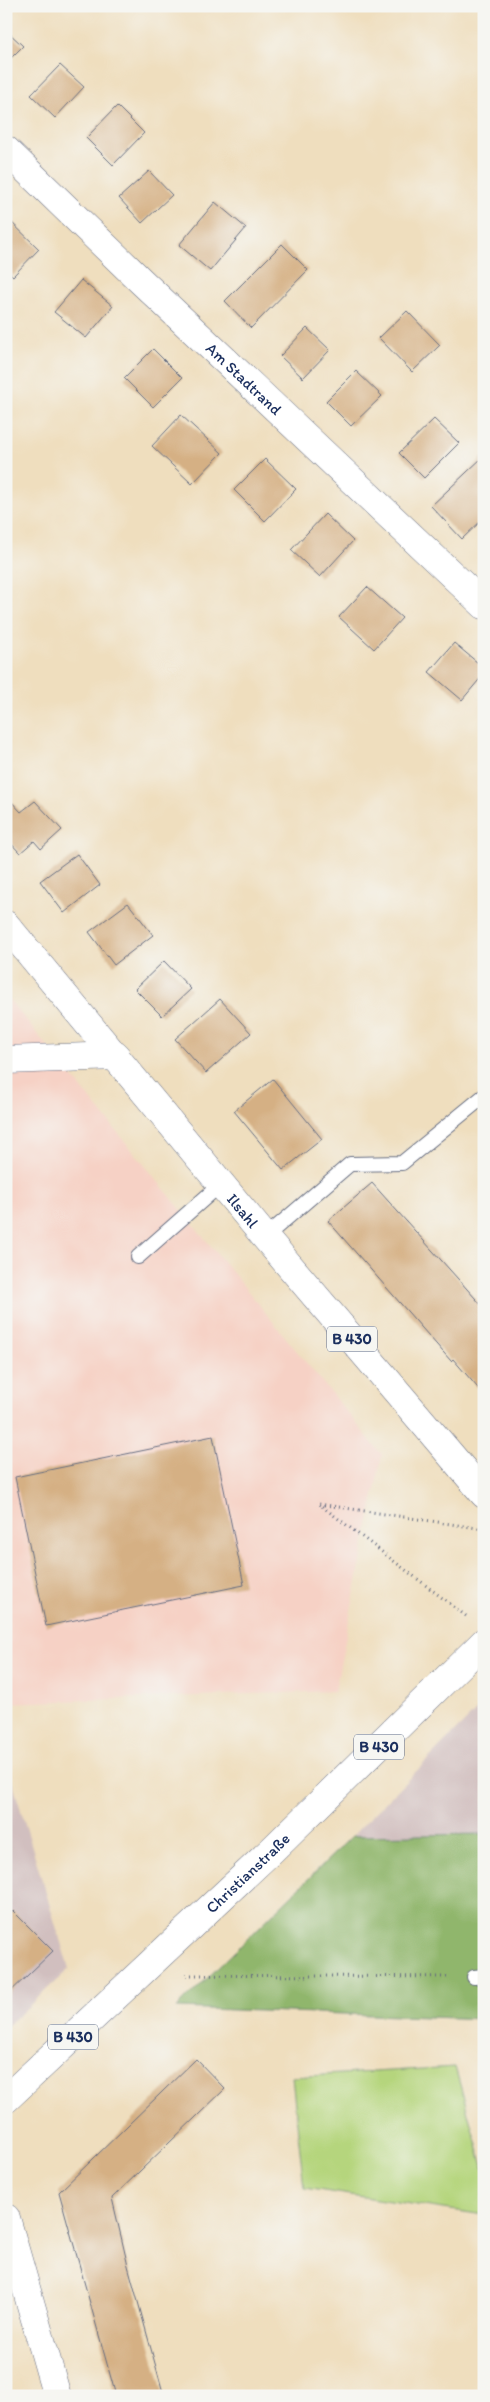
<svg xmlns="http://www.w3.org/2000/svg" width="490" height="2402" font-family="Itim,sans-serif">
<rect width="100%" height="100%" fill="#f6f6f2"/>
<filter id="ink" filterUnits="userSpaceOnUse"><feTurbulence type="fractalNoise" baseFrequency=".02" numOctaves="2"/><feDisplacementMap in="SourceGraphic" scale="10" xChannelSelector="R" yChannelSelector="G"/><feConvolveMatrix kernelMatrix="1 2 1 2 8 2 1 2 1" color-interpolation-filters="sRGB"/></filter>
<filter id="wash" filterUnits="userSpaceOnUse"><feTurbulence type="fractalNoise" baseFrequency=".0096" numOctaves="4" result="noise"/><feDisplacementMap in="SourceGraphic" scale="20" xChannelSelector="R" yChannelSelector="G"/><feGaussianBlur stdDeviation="1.12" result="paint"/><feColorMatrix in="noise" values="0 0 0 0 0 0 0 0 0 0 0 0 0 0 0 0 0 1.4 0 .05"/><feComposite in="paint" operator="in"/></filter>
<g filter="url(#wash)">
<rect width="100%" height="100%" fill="#efdebe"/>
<!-- built -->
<polygon fill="#f6d1c5" points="6,996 382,1455 335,1691 6,1703"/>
<!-- industrial -->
<g fill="#d1bfbf">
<polygon points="484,1703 484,1834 352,1836"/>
<polygon points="6,1761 69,1969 6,2027"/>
</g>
<!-- green -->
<polygon fill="#b5d57d" stroke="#68826e" points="455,2067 484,2170 484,2215 304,2188 292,2077"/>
<!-- forest -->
<polygon fill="#90b66c" stroke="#567265" points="484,1834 484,2019 177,2008 352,1836"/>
<g id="blocks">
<!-- building -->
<g fill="#d5b084">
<polygon points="6,30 23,46 6,63"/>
<polygon points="60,65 84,87 55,118 31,95"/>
<polygon points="117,106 144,133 113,165 86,138"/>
<polygon points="149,171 172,195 142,223 119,198"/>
<polygon points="215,202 246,228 210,271 179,245"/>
<polygon points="6,217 39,249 13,276 6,270"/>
<polygon points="282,244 308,270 251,328 225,301"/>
<polygon points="81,280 113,306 86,338 54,312"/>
<polygon points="407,311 440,345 412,372 379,338"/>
<polygon points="307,328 330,350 303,378 280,356"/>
<polygon points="153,349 182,378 153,407 124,378"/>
<polygon points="356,371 382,396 351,426 326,401"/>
<polygon points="181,415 222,453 192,484 152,446"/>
<polygon points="434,419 459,443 424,478 399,453"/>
<polygon points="484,456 484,518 462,539 431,506"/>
<polygon points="265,459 296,489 265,521 234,490"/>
<polygon points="325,514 353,541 320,577 291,550"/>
<polygon points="367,587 402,618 374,649 339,617"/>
<polygon points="454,643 484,668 484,674 462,700 429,672"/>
<polygon points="9,799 21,812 35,801 62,830 41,849 34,841 20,853 6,838 6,802"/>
<polygon points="77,854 100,885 64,913 40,881"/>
<polygon points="128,903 153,935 114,965 89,932"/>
<polygon points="164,961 191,989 162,1016 135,989"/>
<polygon points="220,999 251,1033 206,1073 175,1039"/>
<polygon points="273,1079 322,1139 283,1170 234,1111"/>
<polygon points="372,1183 484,1308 484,1395 453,1359 451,1361 328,1221"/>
<polygon points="213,1436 244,1585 46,1626 15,1477"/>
<polygon points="13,1911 53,1951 6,1996 6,1918"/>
<polygon points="196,2059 225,2089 112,2198 127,2262 164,2396 116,2396 59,2192"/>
</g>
</g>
</g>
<g filter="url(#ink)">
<use href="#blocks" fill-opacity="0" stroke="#656c80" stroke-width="1"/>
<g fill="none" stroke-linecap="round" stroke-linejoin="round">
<defs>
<g id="lane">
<polyline points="265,1237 350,1164 402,1163 484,1096"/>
<polyline points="138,1257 222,1183"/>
<polyline points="474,1977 484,1976"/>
</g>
<g id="street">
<path id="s1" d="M6 150 141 281 484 605"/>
<polyline points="6,1060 116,1056"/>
<polyline points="6,2218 57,2396"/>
</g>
<g id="primary">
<path id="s2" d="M6 925 265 1237 484 1494"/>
<path id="s3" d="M6 2099 272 1850 484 1642"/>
</g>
</defs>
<!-- lane casing -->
<use href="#lane" stroke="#656c80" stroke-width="16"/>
<!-- street casing -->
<use href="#street" stroke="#656c80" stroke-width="29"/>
<!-- primary casing -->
<use href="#primary" stroke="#656c80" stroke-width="29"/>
<!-- path -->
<g stroke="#656c80" stroke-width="3" stroke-dasharray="1 4" stroke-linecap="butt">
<polyline points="466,1616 319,1504 484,1529"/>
<polyline points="186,1975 450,1977"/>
<polyline points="479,2001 484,2020"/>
</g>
<!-- lane -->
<use href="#lane" stroke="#fff" stroke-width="14"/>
<!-- street -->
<use href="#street" stroke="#fff" stroke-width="28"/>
<!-- primary -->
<use href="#primary" stroke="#fff" stroke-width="28"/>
</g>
</g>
<g text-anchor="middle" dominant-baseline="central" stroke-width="4.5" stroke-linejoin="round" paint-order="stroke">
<!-- shield labels -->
<g fill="#f6f6f2" stroke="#5d6b8a" stroke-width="1">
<rect x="327" y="1326.5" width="50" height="25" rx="4"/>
<rect x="354" y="1734.5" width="50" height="25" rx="4"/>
<rect x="48" y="2024.5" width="50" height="25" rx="4"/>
</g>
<g font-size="15" font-weight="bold" fill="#1b2f5e">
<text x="352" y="1339">B 430</text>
<text x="379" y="1747">B 430</text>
<text x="73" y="2037">B 430</text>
</g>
<!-- street labels -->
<g font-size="16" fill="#1b2f5e" stroke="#f6f6f2">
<text stroke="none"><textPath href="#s1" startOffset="330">Am Stadtrand</textPath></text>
<text stroke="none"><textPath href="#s2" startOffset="371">Ilsahl</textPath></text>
<text stroke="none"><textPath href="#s3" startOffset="331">Christianstraße</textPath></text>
</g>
</g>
<!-- margin -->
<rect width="490" height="2402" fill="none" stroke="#f6f6f2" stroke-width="25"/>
</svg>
